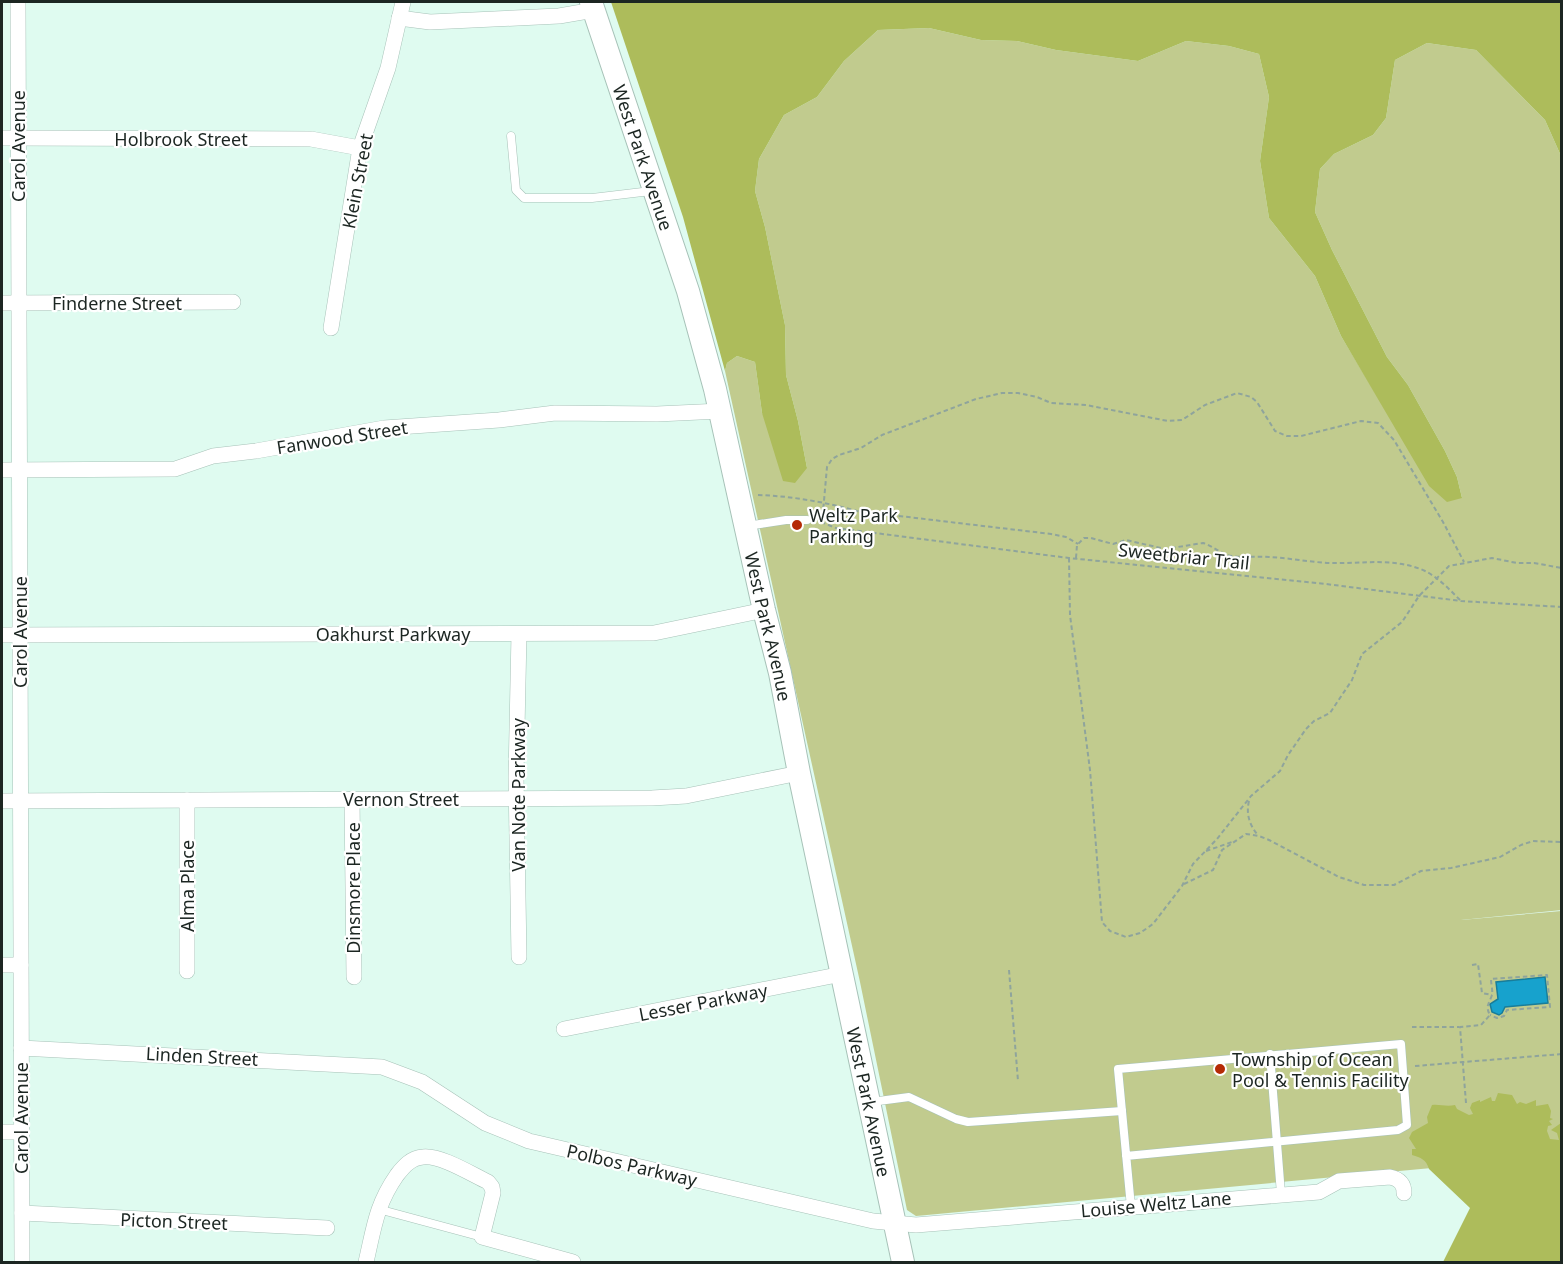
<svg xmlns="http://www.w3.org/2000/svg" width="1563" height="1264" font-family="'Noto Sans',sans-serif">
<rect width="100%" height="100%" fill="#dffbf0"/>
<!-- green -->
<polygon fill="#c1cb8e" points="929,28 981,40 1017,41 1056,50 1138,61 1186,41 1229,46 1259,54 1269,97 1260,161 1269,218 1315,276 1341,336 1392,421 1462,498 1457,477 1445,451 1408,385 1387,357 1332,250 1315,212 1320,169 1334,154 1373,135 1386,118 1395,60 1427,43 1476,50 1545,120 1561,156 1562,910 1461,920 1561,911 1561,1156 916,1216 907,1210 860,982 725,371 727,363 737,356 755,362 762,413 807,468 798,421 786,375 785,325 765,227 755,191 759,159 784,115 817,97 844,61 878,30"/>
<!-- forest -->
<g fill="#adbc5b">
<polygon points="611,2 1561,2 1561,156 1545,120 1476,50 1427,43 1395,60 1386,118 1373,135 1334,154 1320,169 1315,212 1332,250 1387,357 1408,385 1445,451 1457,477 1462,498 1447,502 1429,486 1341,336 1315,276 1269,218 1260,161 1269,97 1259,54 1229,46 1186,41 1138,61 1056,50 1017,41 981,40 929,28 878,30 844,61 817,97 784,115 759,159 755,191 765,227 785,325 786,375 798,421 807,468 795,483 783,481 762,413 755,362 737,356 727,363 725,371 683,217"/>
<path d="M1498 1093 1512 1095 1517 1104 1520 1102 1526 1104 1536 1100V1106L1548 1104 1551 1111 1550 1118 1553 1119 1549 1121 1552 1125 1548 1126 1547 1131 1550 1139 1559 1140 1557 1133 1551 1130 1561 1123V1262H1443L1470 1208 1429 1169C1426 1159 1421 1158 1412 1155V1149H1416L1409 1138 1412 1132 1428 1123 1427 1117 1432 1105C1440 1104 1446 1107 1455 1105L1457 1109 1469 1115 1473 1114 1470 1108 1472 1103 1480 1100V1102L1491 1097 1492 1101H1495Z"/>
</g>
<!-- water -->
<polygon fill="#17a2cd" stroke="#187d9a" stroke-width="1.5" points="1545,977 1548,1003 1505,1007 1502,1013 1499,1015 1492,1012 1490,1004 1498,999 1496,982"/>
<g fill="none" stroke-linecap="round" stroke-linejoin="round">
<defs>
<g id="lane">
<polyline points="511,136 516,190 524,198 592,198 651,191"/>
<polyline points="747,526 786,520 807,520"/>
<polyline points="1270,1054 1281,1194"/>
<polyline points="871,1102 909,1097 956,1119 968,1122 1122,1111"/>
<polyline points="1126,1156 1398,1130 1407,1125 1401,1044 1118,1069 1131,1207"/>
<polyline points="378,1209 482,1237"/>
</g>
<g id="street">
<polyline points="18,2 22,1262"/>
<polyline points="399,18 430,22 559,16 594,10"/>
<polyline points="2,138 311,139 360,148"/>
<polyline points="2,303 233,302"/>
<polyline points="331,328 360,148 388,68 403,2"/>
<polyline points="2,470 175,469 213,456 256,451 384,428 499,420 555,413 657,414 721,411"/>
<polyline points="519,634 516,777 519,957"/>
<polyline points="2,635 654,633 764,610"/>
<polyline points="352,799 354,977"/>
<polyline points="187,800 187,971"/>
<polyline points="2,801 652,798 686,796 799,773"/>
<polyline points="2,965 21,965"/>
<polyline points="564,1029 842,974"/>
<path d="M21 1048 382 1067 422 1082 485 1123 529 1141 873 1221 916 1225 1319 1192 1339 1181 1390 1177C1399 1179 1404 1183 1404 1193"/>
<polyline points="2,1132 21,1132"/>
<polyline points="22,1213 327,1228"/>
<path d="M366 1262C374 1228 376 1205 397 1175 404 1166 411 1158 423 1157 441 1155 471 1174 488 1182L492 1187 493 1193 482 1237 573 1262"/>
</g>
<g id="secondary">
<path id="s1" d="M591 2 688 291 715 389 764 610 780 673 799 773 903 1262"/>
</g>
</defs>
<!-- lane casing -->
<use href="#lane" stroke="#a7c2b8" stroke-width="9"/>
<!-- street casing -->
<use href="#street" stroke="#a7c2b8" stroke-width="16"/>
<!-- secondary casing -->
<use href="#secondary" stroke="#a7c2b8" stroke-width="24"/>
<!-- path -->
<g stroke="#8fa49c" stroke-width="2" stroke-dasharray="4.5 3" stroke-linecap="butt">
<path d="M758 495C791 496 825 502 857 511L1051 534 1066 537 1078 544"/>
<polyline points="821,522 836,528 1069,558 1326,584 1461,601 1562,607"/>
<polyline points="822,523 827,467 832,459 839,455 861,448 882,435 976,399 1002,393 1018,393 1037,397 1051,403 1086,405 1168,421 1182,420 1205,405 1237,393 1251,397 1257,402 1275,431 1287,436 1301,436 1361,421 1378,423 1394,440 1443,522 1464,562"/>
<polyline points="1069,558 1070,615 1090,770 1102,922 1110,931 1126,937 1140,933 1153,924 1182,886 1193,864 1217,839 1251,796 1280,771 1288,755 1306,729 1314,721 1330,713 1352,680 1362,654 1402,622 1419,596 1449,566 1492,558 1517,563 1534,563 1562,568"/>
<path d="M1076 558 1077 545 1084 538H1091L1113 544 1126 540 1165 549 1203 543C1214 546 1221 555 1232 556 1244 558 1257 556 1269 557 1289 558 1309 562 1329 563 1361 564 1395 557 1425 571 1439 578 1450 590 1461 601"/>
<path d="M1249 801C1246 813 1249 824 1257 834"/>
<polyline points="1206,851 1232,842"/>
<polyline points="1184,884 1213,870 1222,850 1246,834 1259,836 1269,840 1339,877 1364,885 1394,885 1421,871 1451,868 1500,857 1521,845 1533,841 1562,842"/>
<polyline points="1472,965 1478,964 1482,993 1492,995"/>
<polyline points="1009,970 1018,1081"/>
<polyline points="1412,1027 1459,1027"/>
<polyline points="1415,1066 1562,1054"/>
<path d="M1466 1103 1460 1027 1481 1025 1490 1015C1485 1006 1489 1004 1492 995 1493 991 1491 984 1491 979L1547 975 1550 1007 1507 1010 1504 1016 1497 1018 1490 1015"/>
</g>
<!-- lane -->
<use href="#lane" stroke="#fff" stroke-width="8"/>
<!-- street -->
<use href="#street" stroke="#fff" stroke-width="15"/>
<!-- secondary -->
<use href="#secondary" stroke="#fff" stroke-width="22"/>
</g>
<!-- markers -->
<g fill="#b52a05" stroke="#fff" stroke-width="2">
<circle cx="797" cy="525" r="6"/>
<circle cx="1220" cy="1069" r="6"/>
</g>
<g text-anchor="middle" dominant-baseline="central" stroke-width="4.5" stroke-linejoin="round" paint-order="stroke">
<!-- street labels -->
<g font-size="18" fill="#1c2622" stroke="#fff">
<text x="181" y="139">Holbrook Street</text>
<text transform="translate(18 146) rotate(-90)">Carol Avenue</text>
<text stroke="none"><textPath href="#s1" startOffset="164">West Park Avenue</textPath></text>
<text transform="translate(357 181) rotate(-79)">Klein Street</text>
<text x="117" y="303">Finderne Street</text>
<text transform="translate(342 437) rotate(-9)">Fanwood Street</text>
<text transform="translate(1184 556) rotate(6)">Sweetbriar Trail</text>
<text stroke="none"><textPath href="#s1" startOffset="650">West Park Avenue</textPath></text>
<text transform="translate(20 632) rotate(-90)">Carol Avenue</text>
<text x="393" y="634">Oakhurst Parkway</text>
<text transform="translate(518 795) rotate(-90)">Van Note Parkway</text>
<text x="401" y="799">Vernon Street</text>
<text transform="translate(187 886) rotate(-90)">Alma Place</text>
<text transform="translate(353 888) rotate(-90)">Dinsmore Place</text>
<text transform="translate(703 1002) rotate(-11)">Lesser Parkway</text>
<text transform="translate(202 1056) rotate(3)">Linden Street</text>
<text stroke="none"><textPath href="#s1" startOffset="1136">West Park Avenue</textPath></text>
<text transform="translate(21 1118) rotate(-90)">Carol Avenue</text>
<text transform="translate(632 1165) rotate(13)">Polbos Parkway</text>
<text transform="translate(1156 1204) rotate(-5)">Louise Weltz Lane</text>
<text transform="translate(174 1221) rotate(2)">Picton Street</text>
</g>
<!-- poi labels -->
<g font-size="18" fill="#1c2622" stroke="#fff" text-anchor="start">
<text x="809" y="515">Weltz Park<tspan x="809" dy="21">Parking</tspan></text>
<text x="1232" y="1059">Township of Ocean<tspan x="1232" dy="21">Pool &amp; Tennis Facility</tspan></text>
</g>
</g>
<!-- border -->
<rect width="1563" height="1264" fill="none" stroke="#1c2622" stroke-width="6"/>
</svg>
